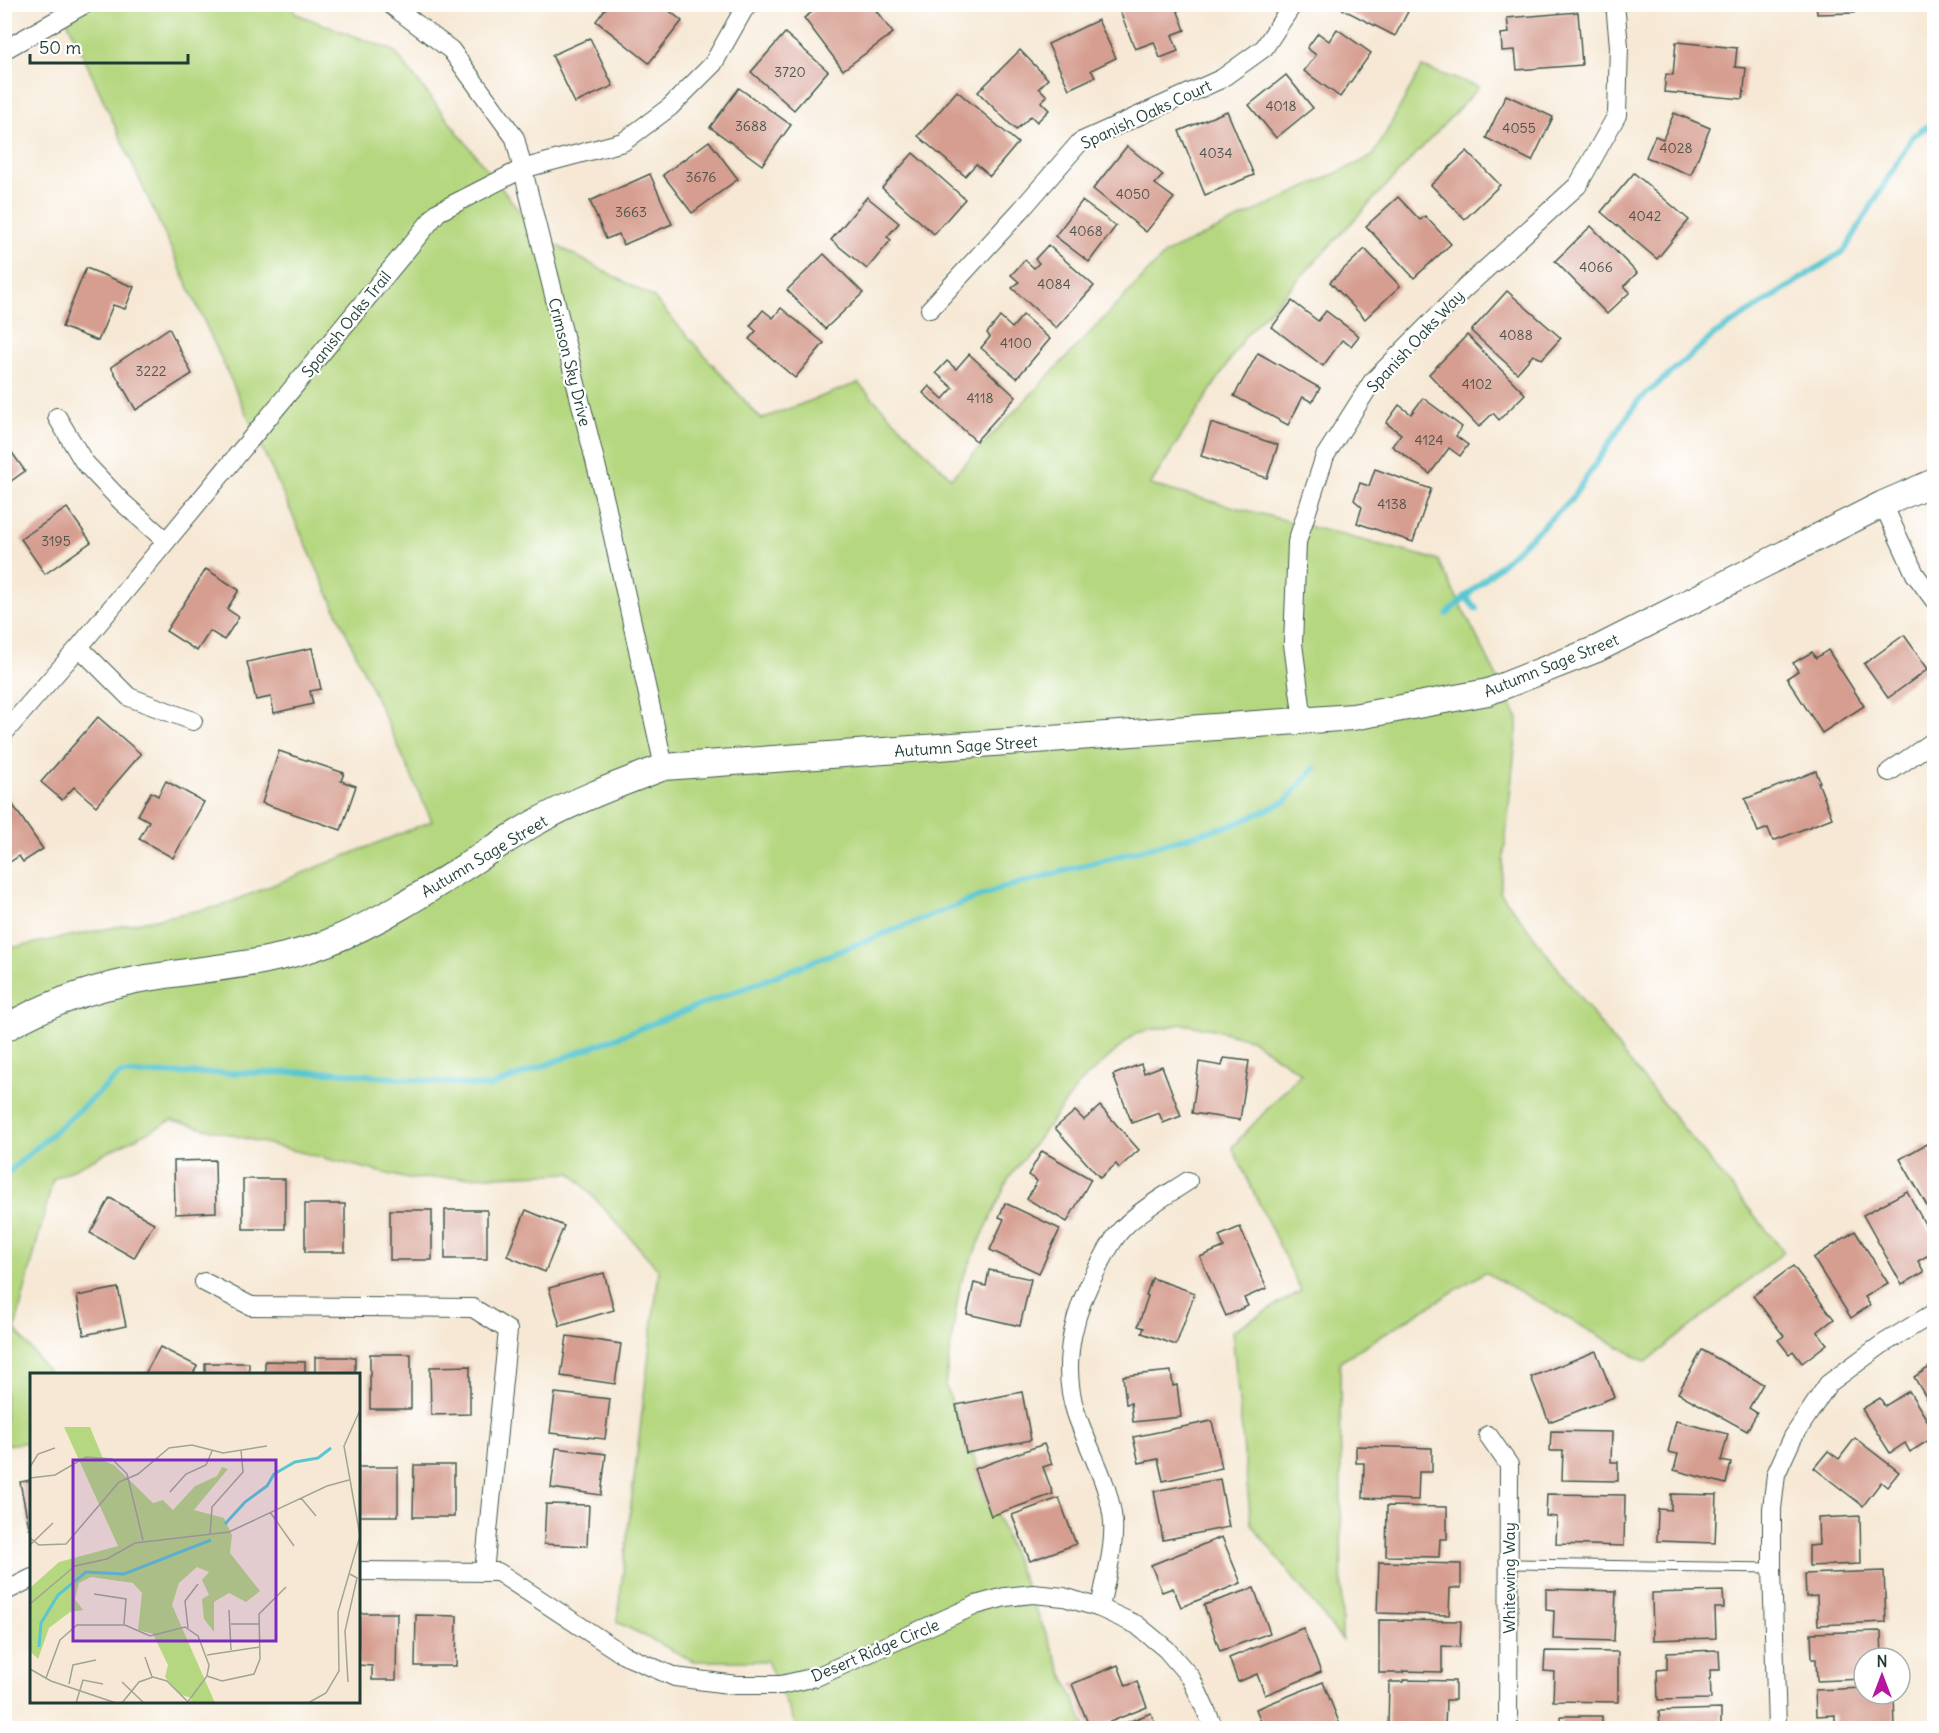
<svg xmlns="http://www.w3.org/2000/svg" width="1939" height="1733" font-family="Delius,sans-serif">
<rect width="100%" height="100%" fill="#fff"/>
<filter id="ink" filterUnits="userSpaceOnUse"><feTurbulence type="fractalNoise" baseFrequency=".0167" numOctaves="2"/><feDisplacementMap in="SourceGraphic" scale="12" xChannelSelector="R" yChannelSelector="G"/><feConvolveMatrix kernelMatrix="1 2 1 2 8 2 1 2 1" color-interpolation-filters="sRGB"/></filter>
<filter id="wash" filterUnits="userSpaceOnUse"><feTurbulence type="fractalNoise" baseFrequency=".008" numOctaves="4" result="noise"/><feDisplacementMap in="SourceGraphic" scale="24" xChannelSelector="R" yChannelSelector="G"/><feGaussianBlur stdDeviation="1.35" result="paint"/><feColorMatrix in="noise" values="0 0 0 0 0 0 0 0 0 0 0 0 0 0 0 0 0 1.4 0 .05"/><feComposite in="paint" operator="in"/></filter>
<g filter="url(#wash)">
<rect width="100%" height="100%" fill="#f6e8d4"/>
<!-- green -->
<polygon fill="#b5d77f" stroke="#6a8a5a" stroke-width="1.5" points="60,5 292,5 296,14 394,51 539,236 653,297 761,419 858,383 951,478 1166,253 1373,156 1422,67 1479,87 1246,335 1150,485 1438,560 1518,719 1500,892 1623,1054 1784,1252 1646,1362 1485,1272 1340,1361 1342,1640 1251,1524 1232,1331 1301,1291 1232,1147 1301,1073 1250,1039 1213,1029 1182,1024 1136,1033 1080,1083 1009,1178 960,1284 945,1385 1019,1570 1086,1728 797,1728 767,1661 693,1661 617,1622 659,1270 572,1173 408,1179 172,1120 53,1179 15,1329 50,1374 32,1374 31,1442 5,1445 5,949 221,906 432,821"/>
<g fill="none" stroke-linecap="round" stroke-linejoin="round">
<!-- stream -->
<g stroke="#59c6d2" stroke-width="6">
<polyline points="1465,596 1476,609"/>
<polyline points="1447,614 1571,500 1638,401 1714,335 1845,250 1913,136 1934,122"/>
<polyline points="4,1176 120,1074 334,1072 489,1087 1002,888 1235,824 1286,801 1315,768"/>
</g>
</g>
<g id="blocks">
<!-- building -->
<g fill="#d69e90">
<polygon points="609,4 661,4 682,21 649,63 596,21"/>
<polygon points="817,4 871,4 893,33 843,70 804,18 819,7"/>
<polygon points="1131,4 1175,4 1185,30 1172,35 1178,51 1160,58 1154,42 1135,49 1119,9"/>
<polygon points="1344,4 1412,4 1395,36 1342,9"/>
<polygon points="1816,4 1854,4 1854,13 1817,14"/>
<polygon points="1578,12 1582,65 1517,70 1515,50 1502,51 1501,34 1509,33 1507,18"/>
<polygon points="1098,20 1116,58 1091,70 1095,77 1069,89 1048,44"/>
<polygon points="1337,29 1371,53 1340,97 1304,71 1316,55 1307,48 1318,33 1329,41"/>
<polygon points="785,33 828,71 794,110 751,72"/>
<polygon points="590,38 613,86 575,103 552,55"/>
<polygon points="1676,42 1737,48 1735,67 1746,68 1743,99 1664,92 1666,74 1673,75"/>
<polygon points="1020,50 1048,79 1039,88 1047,96 1041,102 1049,110 1037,122 1031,116 1016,130 978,92"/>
<polygon points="1286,75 1313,108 1276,138 1249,105"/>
<polygon points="739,88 791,125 762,165 710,127"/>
<polygon points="957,91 1018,143 990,176 976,164 965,176 918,136"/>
<polygon points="1506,95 1553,117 1532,161 1486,138"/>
<polygon points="1227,111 1254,175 1205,195 1179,131"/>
<polygon points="1674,113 1710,128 1691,175 1646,157 1655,136 1663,139"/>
<polygon points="709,141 738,179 692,213 663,175"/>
<polygon points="1127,146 1163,175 1155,184 1174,198 1146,232 1093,189"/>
<polygon points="1467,151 1500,185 1465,219 1431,185"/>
<polygon points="913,153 965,199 934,234 882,188"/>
<polygon points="1634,173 1689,220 1657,259 1601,212"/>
<polygon points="650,174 672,224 623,245 619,234 606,239 590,201"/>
<polygon points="867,197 899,223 887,237 891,240 867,269 831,240"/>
<polygon points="1398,197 1420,220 1425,216 1451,244 1414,278 1366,226"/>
<polygon points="1082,201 1116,226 1089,262 1055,236"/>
<polygon points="1591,226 1637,273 1624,286 1630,292 1607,314 1555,261"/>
<polygon points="1048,245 1094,286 1056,328 1012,288 1019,282 1011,275 1025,260 1034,268 1039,263 1035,259"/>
<polygon points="1365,249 1400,286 1365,319 1330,282"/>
<polygon points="824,254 863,293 825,329 787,290"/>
<polygon points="86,268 134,287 125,309 113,305 98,341 62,327"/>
<polygon points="1507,291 1561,338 1542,359 1533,355 1517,373 1471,331"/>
<polygon points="1292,301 1318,321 1326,311 1359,336 1351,346 1342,340 1323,366 1272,327"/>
<polygon points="781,308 824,343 795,378 749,339 756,331 750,326 763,310 773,318"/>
<polygon points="1023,315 1050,339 1017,378 981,348 990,337 987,333 1000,317 1012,328"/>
<polygon points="169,328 192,374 136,410 111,367"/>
<polygon points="1467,335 1525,394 1499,420 1493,413 1479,427 1429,374"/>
<polygon points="1258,353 1320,388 1312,402 1303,397 1288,425 1234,396"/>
<polygon points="969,354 1016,397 976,441 923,393 929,386 943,399 953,388 936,373 947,361 956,369"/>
<polygon points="1423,398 1462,427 1456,436 1468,445 1460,456 1449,448 1430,474 1392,446 1401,434 1386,423 1399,405 1411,414"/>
<polygon points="1211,423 1278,445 1267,478 1201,456"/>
<polygon points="8,447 25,471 4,486 4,450"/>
<polygon points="1375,469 1431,489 1413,542 1357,523 1362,507 1354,500 1360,483 1369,486"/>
<polygon points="67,508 91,542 45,574 21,539"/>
<polygon points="206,569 239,590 227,609 239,617 224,640 210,631 197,651 166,631"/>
<polygon points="1904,635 1928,669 1888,698 1864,664"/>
<polygon points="312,648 321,689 310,691 313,704 274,713 271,697 256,700 247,662"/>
<polygon points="1828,650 1864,706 1822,733 1787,678 1798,671 1793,663 1812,652 1816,658"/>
<polygon points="98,717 141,754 96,806 74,787 62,800 41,782"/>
<polygon points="279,751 344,773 341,781 356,786 341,830 262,803"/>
<polygon points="1816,771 1820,782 1818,782 1832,818 1773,841 1768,828 1758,832 1745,799"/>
<polygon points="166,781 204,802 173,858 139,839 149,821 138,815 151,792 158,796"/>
<polygon points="4,792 43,849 23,862 19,856 4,866"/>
<polygon points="1224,1058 1249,1061 1240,1120 1192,1113 1199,1062 1222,1066"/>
<polygon points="1141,1064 1144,1073 1162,1066 1181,1116 1163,1123 1159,1113 1132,1123 1113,1075"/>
<polygon points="1100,1106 1139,1150 1119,1168 1116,1164 1100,1178 1055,1128 1075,1111 1084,1120"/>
<polygon points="1926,1144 1932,1154 1934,1152 1934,1215 1933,1216 1900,1159"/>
<polygon points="1042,1151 1091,1179 1067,1222 1027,1199 1037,1181 1028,1175"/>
<polygon points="215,1160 216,1212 175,1214 174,1161"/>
<rect x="243" y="1179" width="42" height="50"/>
<polygon points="1907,1191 1934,1241 1934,1252 1918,1261 1924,1272 1902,1285 1863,1215"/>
<polygon points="110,1198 154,1223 134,1258 90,1233"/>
<polygon points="1005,1203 1060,1229 1039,1273 990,1250 1004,1219 999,1217"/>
<rect x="305" y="1204" width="40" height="48"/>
<rect x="390" y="1210" width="42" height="50"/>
<rect x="445" y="1210" width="42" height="49"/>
<polygon points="526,1210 564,1226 545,1272 507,1256"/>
<polygon points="1240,1227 1267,1288 1244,1298 1248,1306 1226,1316 1200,1257 1224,1247 1219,1236"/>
<polygon points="1855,1231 1888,1283 1865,1297 1870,1305 1851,1318 1813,1258"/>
<polygon points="1793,1266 1834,1319 1817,1332 1827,1344 1802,1363 1793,1351 1789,1354 1778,1340 1784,1336 1753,1296"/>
<polygon points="989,1270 1031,1279 1020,1326 967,1314 974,1283 986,1286"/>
<polygon points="604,1273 614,1310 560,1326 549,1288"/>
<polygon points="1152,1278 1195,1293 1176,1345 1142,1333 1144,1328 1138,1326 1148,1296 1146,1295"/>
<polygon points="118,1288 126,1326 84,1335 77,1296"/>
<polygon points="567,1336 621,1344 615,1384 561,1376"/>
<polygon points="160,1347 197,1366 193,1374 145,1374"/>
<polygon points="1702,1350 1763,1384 1749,1408 1757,1413 1747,1431 1678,1393"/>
<polygon points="1596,1351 1614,1397 1549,1422 1531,1377"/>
<rect x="370" y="1354" width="41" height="55"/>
<rect x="315" y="1357" width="40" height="17"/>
<polygon points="265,1361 305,1362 305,1374 265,1374"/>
<rect x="205" y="1363" width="44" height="11"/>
<polygon points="470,1366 470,1414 431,1415 430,1367"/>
<polygon points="1931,1366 1934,1372 1934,1411 1914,1377"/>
<polygon points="1171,1371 1173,1386 1177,1385 1181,1417 1133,1422 1131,1403 1126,1404 1123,1376"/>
<polygon points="1909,1391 1934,1431 1934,1437 1910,1452 1905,1443 1890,1453 1862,1409 1880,1398 1885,1406"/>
<polygon points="1022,1392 1031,1440 966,1453 956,1405"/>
<polygon points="555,1393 610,1399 605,1439 550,1433"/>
<polygon points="1212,1421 1222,1468 1163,1481 1158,1459 1139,1463 1133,1437"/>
<polygon points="1676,1421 1728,1434 1721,1461 1731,1463 1726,1484 1674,1470 1678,1454 1668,1452"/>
<polygon points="1551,1431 1612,1432 1611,1462 1618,1462 1618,1481 1562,1480 1563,1451 1550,1451"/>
<polygon points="1855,1438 1899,1472 1887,1487 1881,1482 1863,1506 1814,1468 1828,1451 1839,1459"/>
<polygon points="1044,1444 1052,1464 1043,1467 1053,1494 991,1516 974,1469"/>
<polygon points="1356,1446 1432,1448 1432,1472 1419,1472 1418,1500 1363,1498 1364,1463 1356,1463"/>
<polygon points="556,1448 606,1454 601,1495 551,1488"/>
<polygon points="414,1465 454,1465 454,1517 413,1517"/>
<rect x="358" y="1467" width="40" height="49"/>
<polygon points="1220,1479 1229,1527 1163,1540 1154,1491"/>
<polygon points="32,1480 32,1528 29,1528 20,1482"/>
<polygon points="1547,1494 1625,1495 1624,1546 1556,1544 1557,1517 1546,1516"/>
<polygon points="1671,1494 1717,1495 1715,1543 1657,1541 1658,1509 1671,1510"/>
<polygon points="1059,1498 1076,1544 1030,1561 1012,1515"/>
<polygon points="546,1504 589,1505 587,1546 544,1544"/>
<polygon points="1387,1506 1447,1507 1447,1539 1440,1539 1439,1557 1386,1556"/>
<polygon points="1860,1516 1861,1564 1809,1566 1809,1546 1819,1545 1818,1518"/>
<polygon points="1222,1537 1241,1583 1181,1607 1173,1588 1162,1592 1151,1565"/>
<polygon points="1379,1562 1461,1564 1461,1588 1450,1588 1449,1615 1377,1613"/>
<polygon points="1884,1571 1886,1622 1818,1625 1817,1596 1806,1597 1805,1574"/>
<polygon points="1254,1588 1270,1633 1220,1651 1204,1605"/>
<polygon points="1546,1589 1616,1591 1614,1641 1553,1639 1554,1611 1546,1610"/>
<polygon points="1723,1591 1724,1608 1715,1608 1716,1638 1653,1640 1652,1593"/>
<polygon points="358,1613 397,1613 396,1680 372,1680 372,1666 358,1665"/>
<polygon points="416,1615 457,1616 456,1666 415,1666"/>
<polygon points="1379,1620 1461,1621 1460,1647 1442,1646 1442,1672 1403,1671 1403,1673 1379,1673"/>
<polygon points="1303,1628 1321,1672 1265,1695 1257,1674 1238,1682 1229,1658"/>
<polygon points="1881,1631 1882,1658 1864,1658 1864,1679 1817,1681 1816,1659 1812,1659 1811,1633"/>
<polygon points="1719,1650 1720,1670 1710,1670 1711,1699 1658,1700 1657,1670 1667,1669 1667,1652"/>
<polygon points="1545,1651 1618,1652 1618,1702 1553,1701 1554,1672 1544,1671"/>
<polygon points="1118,1665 1126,1686 1137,1682 1147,1707 1095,1728 1090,1728 1072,1684"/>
<polygon points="1403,1680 1455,1681 1455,1700 1446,1700 1445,1728 1388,1728 1389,1682 1403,1682"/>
<polygon points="1323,1682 1341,1727 1336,1728 1263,1728 1256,1709"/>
<polygon points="1864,1688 1864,1694 1894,1694 1895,1728 1835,1728 1835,1715 1816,1716 1815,1690"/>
<polygon points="1721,1709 1721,1728 1660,1728 1659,1711"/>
<polygon points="1151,1713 1157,1728 1113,1728"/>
<rect x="1561" y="1716" width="41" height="12"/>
</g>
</g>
</g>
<g filter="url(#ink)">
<use href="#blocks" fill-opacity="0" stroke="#3f574c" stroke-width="1.5"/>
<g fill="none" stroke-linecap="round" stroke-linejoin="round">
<defs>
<polyline id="lane" points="1509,1564 1772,1568"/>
<g id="street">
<polyline points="390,4 451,50 515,138 606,505 664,767"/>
<polyline points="4,50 85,4"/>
<polyline points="930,309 1021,210 1080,142 1221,79 1264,48 1293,4"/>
<polyline points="57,417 84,462 122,502 166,541"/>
<polyline points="1883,504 1915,574 1934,600"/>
<polyline points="79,647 129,697 193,721"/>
<polyline points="1303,721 1293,644 1297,542 1325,456 1372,382 1464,289 1578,185 1617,115 1619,46 1615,4"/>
<polyline points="4,733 79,647 438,212 522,169 623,142 670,107 713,64 744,9 750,4"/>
<polyline points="1889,772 1934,741"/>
<polyline points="204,1282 251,1306 473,1308 508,1330 484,1572"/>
<polyline points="1488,1435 1509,1465 1508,1728"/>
<polyline points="358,1571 498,1572 624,1655 675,1677 736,1685 781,1685 816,1677 976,1605 1005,1597 1033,1594 1064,1597 1100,1608 1137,1625 1166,1649 1191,1678 1214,1728"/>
<polyline points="4,1592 32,1578"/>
<path d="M1100 1608C1105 1580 1115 1549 1113 1522 1110 1484 1088 1449 1076 1413 1059 1361 1075 1306 1102 1260 1108 1249 1115 1235 1125 1226 1143 1208 1167 1195 1188 1181"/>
<polyline points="1777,1728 1772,1568 1772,1509 1776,1474 1793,1437 1828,1384 1881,1345 1934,1313"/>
</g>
<path id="secondary" d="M4 1029C44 1005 87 990 131 981 196 968 265 967 327 943 400 914 464 865 531 825 573 801 619 784 664 767L1353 717 1488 692 1597 649 1883 504 1934 482"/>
</defs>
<!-- lane casing -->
<use href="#lane" stroke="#3f574c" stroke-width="11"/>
<!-- street casing -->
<use href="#street" stroke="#3f574c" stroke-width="20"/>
<!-- secondary casing -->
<use href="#secondary" stroke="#3f574c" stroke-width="28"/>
<!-- lane -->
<use href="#lane" stroke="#fff" stroke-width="9"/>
<!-- street -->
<use href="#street" stroke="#fff" stroke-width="18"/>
<!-- secondary -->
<use href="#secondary" stroke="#fff" stroke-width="26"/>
</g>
</g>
<g text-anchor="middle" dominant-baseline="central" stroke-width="4.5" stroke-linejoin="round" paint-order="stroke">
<!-- number labels -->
<g font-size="14" fill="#4d554b">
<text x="790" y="72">3720</text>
<text x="1281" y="106">4018</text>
<text x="751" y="126">3688</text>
<text x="1519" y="128">4055</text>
<text x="1676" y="148">4028</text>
<text x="1216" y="153">4034</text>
<text x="701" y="177">3676</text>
<text x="1133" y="194">4050</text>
<text x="631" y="212">3663</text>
<text x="1645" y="216">4042</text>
<text x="1086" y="231">4068</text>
<text x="1596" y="267">4066</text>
<text x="1054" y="284">4084</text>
<text x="1516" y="335">4088</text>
<text x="1016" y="343">4100</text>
<text x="151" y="371">3222</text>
<text x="1477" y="384">4102</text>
<text x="980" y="398">4118</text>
<text x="1429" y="440">4124</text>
<text x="1392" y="504">4138</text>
<text x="56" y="541">3195</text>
</g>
<!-- street labels -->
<g font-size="16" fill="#1f3d34" stroke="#fff">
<text transform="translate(1146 114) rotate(-25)">Spanish Oaks Court</text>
<text transform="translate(346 324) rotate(-51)">Spanish Oaks Trail</text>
<text transform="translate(1415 341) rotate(-47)">Spanish Oaks Way</text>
<text transform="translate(570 362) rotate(76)">Crimson Sky Drive</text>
<text transform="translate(1551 665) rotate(-22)">Autumn Sage Street</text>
<text transform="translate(966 746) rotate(-4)">Autumn Sage Street</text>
<text transform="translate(484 856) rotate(-31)">Autumn Sage Street</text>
<text transform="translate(1509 1578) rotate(-90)">Whitewing Way</text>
<text transform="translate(875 1650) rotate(-23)">Desert Ridge Circle</text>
</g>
</g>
<!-- overview -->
<g transform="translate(30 1373)">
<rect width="330" height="330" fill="#f6e8d4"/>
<path d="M34 54H60L74 88 84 92 123 130 133 127 143 137 165 113 187 103 192 94 198 96 164 137 194 145 202 162 200 180 230 218 216 229 199 220 184 229V259L174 246 172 226 179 222 172 207 179 199 167 194 149 210 142 232 185 330H160L162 325 151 322 135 304 138 292 123 261 108 257 112 220 103 210 61 204 49 210 45 226 53 237 40 239 19 255 8 286 0 278V215L29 189 88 173Z" fill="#b5d77f"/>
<path fill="none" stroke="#59c6d2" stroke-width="3" d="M195 151 215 129 237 113 244 101 265 89 288 85 301 75M9 274 11 250 28 222 56 199 94 201 181 167"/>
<path fill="none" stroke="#a0a494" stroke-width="1.5" d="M0 94 8 81 25 75M0 105 25 102 56 84 82 86 97 101 113 167M140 119 156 101 176 92 182 78M271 125 286 143M240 139 264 173M180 162 182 134 213 99 211 77M0 165 9 172 36 171 89 109 108 101 139 75 162 72 193 80 237 73M0 172 23 150M64 221 96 226 94 251M0 231 45 193 77 186 105 170 199 159 297 113 319 107M199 237 201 277M201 251H229M158 255 155 228 168 211M177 282 230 274M115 284 122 304M0 296 21 308 86 330M177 303 192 308 224 301 230 286 229 241 256 214M16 305 30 267 47 252H95L120 263 155 254 168 263 179 292 177 303 157 330M92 309 114 330M318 309 315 258 327 205 320 201M39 311 43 292 66 287M46 330 53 307 73 311M92 330 109 309 123 304 137 308 157 328M278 330 296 320 309 298 308 239 330 163 314 73 330 37"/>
<path fill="#7b2cbf" fill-opacity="0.15" stroke="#7b2cbf" stroke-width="3" d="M43 87H246V268H43Z"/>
<rect width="330" height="330" fill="none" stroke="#1f3d34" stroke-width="3"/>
</g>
<!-- margin -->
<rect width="1939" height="1733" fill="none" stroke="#fff" stroke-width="24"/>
<!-- north arrow -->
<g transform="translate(1882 1676)"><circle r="28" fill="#ffffff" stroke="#a5b1ae" stroke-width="1.5"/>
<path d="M0-4.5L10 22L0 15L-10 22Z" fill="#b5179e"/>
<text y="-9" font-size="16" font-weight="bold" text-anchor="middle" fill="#1f3d34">N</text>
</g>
<!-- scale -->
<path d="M30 54v9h158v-9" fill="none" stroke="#1f3d34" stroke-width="3"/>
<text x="39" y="54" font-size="18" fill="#1f3d34" stroke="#ffffff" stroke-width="4.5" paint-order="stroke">50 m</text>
</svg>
